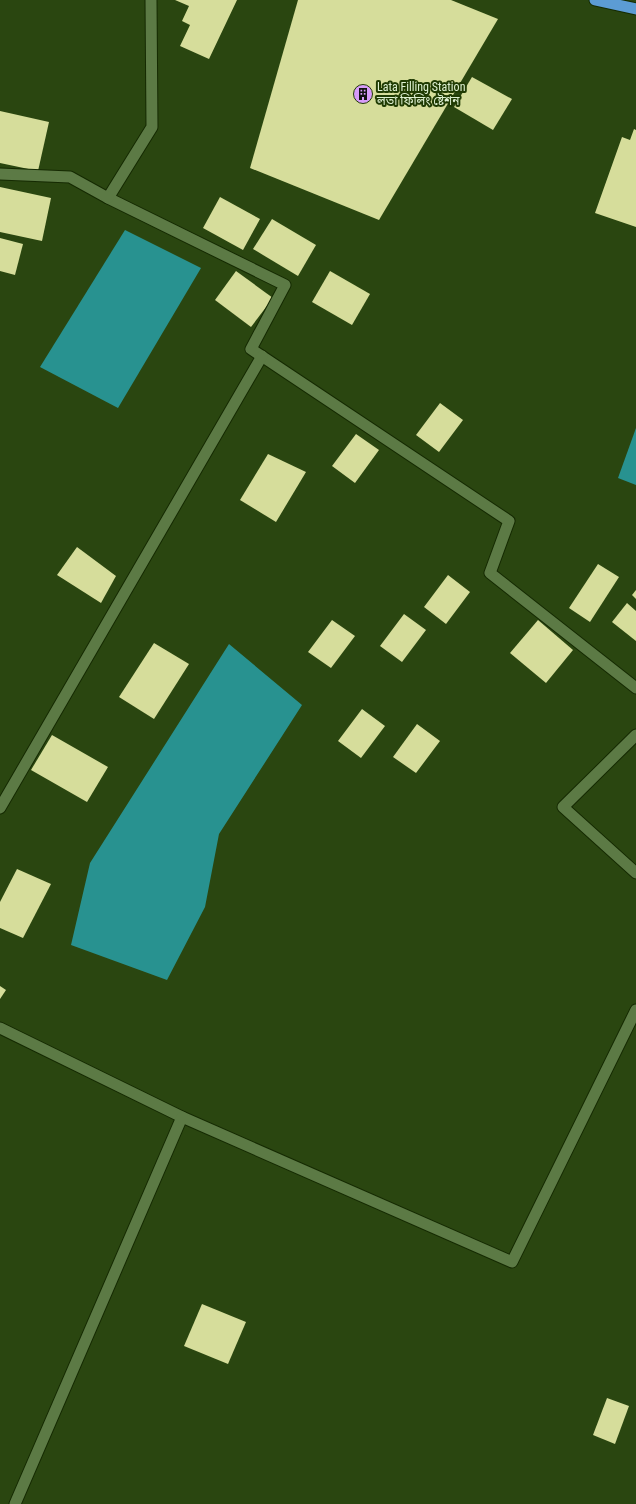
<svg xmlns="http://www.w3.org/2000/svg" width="636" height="1504" font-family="'Roboto Condensed','Noto Sans Bengali',sans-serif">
<rect width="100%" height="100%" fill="#2a4610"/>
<!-- water -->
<g fill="#289290">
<polygon points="125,230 201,268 118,408 40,367"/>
<polygon points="636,428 636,485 618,478"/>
<polygon points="229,644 302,705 219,834 205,907 167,980 71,945 90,863"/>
</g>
<!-- building -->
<g fill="#d6dd9b">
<polygon points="175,0 237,0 209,59 180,46 190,25 182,21 189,6"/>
<polygon points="298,0 451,0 498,19 379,220 250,168"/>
<polygon points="472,77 512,99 493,130 454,107"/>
<polygon points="0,111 49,122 38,171 0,163"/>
<polygon points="634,129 636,130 636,227 595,213 622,137 630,140"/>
<polygon points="0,187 51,198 42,241 0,232"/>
<polygon points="220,197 260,219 243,250 203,228"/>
<polygon points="272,219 316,245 298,276 253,249"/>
<polygon points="0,238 23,244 15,275 0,271"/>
<polygon points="236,271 273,298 251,327 215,300"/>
<polygon points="330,271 370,294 352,325 312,302"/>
<polygon points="440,403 463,420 439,452 416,435"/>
<polygon points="356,434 379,450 355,483 332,466"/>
<polygon points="268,454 306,472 276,522 240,500"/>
<polygon points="77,547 116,576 101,603 57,575"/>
<polygon points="598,564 619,577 590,622 569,608"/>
<polygon points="448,575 470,592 446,624 424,607"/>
<polygon points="636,590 636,599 632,595"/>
<polygon points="627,603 636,611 636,641 612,622"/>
<polygon points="404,614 426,630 402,662 380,646"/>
<polygon points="332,620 355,636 331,668 308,652"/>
<polygon points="538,620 573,650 546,683 510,653"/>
<polygon points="154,643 189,664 154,719 119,697"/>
<polygon points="362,709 385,726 361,758 338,741"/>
<polygon points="417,724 440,741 416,773 393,757"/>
<polygon points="52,735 108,767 87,802 31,770"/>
<polygon points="17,869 51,884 23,938 0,928 0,902"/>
<polygon points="0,986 6,990 0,999"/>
<polygon points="202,1304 246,1322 228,1364 184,1346"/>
<polygon points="607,1398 629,1406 615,1444 593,1435"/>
</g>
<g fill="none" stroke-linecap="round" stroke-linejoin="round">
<defs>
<g id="minor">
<polyline points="151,0 152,127 108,198 285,285 251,349 509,521 490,573 636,688"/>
<polyline points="0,174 70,177 108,198"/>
<polyline points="636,735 563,807 636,873"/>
<polyline points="0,808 262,356"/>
<polyline points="0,1028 182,1117"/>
<polyline points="15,1504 182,1117 512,1262 636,1010"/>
</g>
<polyline id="trunk" points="595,0 636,9"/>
</defs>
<!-- minor casing -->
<use href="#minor" stroke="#152a02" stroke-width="13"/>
<!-- trunk casing -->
<use href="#trunk" stroke="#152a02" stroke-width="13"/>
<!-- minor -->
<use href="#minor" stroke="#5c7a45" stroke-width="11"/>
<!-- trunk -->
<use href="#trunk" stroke="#5c9cd4" stroke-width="11"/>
</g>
<!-- icons -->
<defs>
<symbol id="building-disc" viewBox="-11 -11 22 22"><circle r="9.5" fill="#d79bf9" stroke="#203b03"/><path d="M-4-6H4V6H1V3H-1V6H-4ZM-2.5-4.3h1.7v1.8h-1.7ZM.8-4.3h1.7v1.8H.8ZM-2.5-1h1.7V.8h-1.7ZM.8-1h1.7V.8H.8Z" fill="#111"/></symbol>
</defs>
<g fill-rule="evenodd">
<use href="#building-disc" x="352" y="83" width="22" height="22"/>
</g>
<g text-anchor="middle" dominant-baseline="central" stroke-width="4" stroke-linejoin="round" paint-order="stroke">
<!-- poi labels -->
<g font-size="12" fill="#dff1d3" stroke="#203b03" text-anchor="start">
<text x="377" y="87">Lata Filling Station<tspan x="377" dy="14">লতা ফিলিং ষ্টেশন</tspan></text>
</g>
</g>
</svg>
